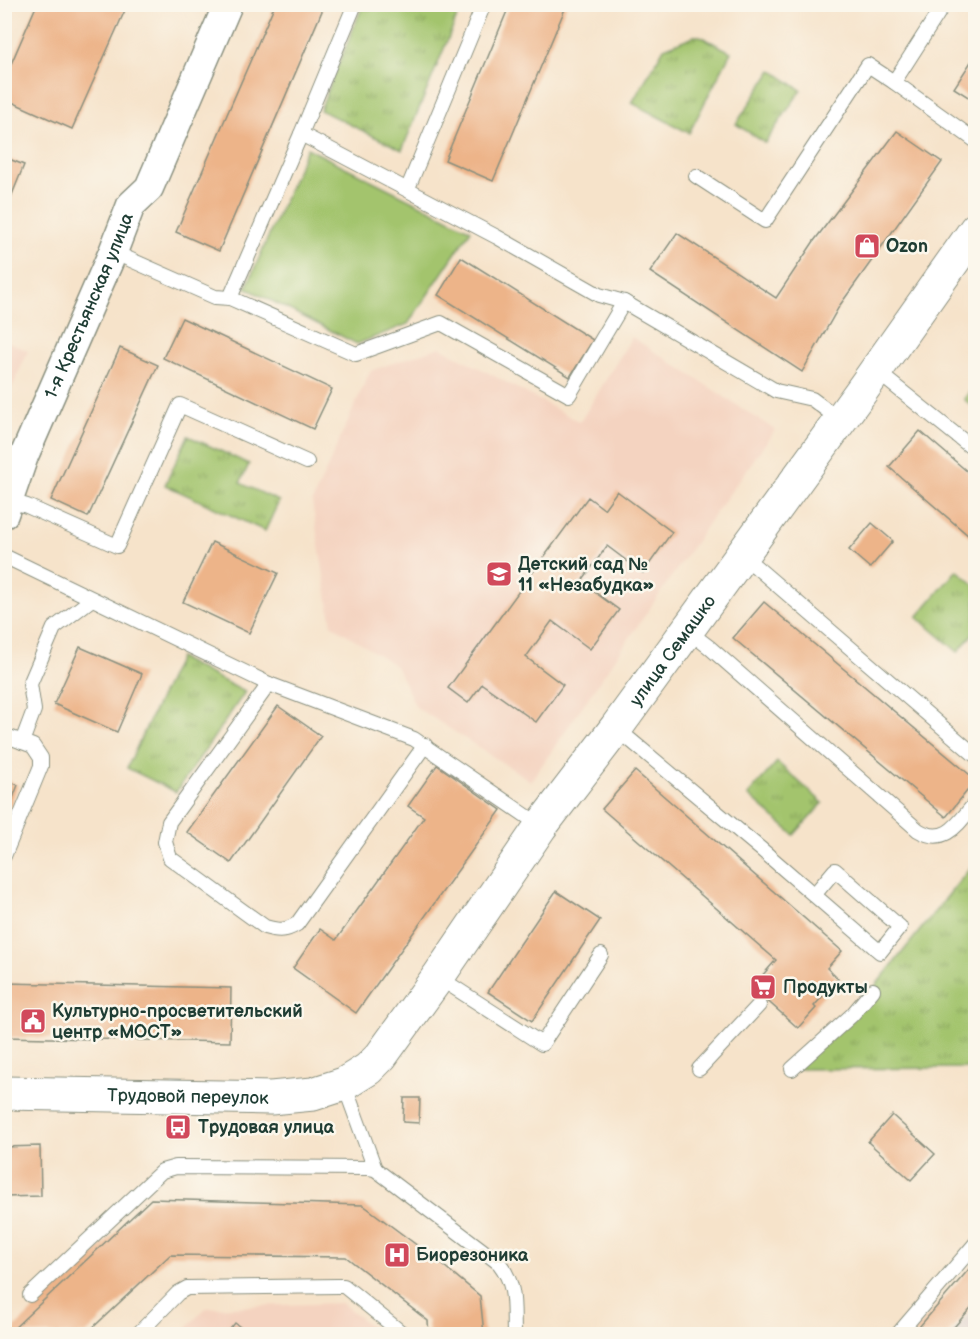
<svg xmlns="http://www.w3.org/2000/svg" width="980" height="1339" font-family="'Balsamiq Sans',sans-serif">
<defs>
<pattern id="park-tufts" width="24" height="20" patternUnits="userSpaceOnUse" patternTransform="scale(1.5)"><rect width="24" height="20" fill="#a3c46d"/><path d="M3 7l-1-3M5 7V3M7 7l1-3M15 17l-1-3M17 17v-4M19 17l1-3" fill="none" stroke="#84a05a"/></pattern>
</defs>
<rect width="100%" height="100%" fill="#fbf7ec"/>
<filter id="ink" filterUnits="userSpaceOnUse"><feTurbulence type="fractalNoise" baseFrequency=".0167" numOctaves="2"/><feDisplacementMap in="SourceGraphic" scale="12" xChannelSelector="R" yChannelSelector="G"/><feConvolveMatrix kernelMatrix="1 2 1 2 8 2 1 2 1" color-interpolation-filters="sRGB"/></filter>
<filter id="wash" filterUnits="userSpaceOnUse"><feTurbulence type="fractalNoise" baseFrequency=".008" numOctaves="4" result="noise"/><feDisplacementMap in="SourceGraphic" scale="24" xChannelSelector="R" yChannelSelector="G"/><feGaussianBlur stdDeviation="1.35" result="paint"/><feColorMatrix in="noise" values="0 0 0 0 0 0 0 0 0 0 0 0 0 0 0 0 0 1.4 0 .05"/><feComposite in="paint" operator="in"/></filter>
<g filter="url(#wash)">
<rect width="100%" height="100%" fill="#f6e3ca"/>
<!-- built -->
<g fill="#f4d3c0">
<polygon points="632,337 775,430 709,522 531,781 416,707 396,666 332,625 312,502 370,371 440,347 580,422"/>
<polygon points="5,340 28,351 5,404"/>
<polygon points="342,1303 379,1334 180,1334 206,1308"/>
</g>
<!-- railway -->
<polygon fill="#d0c0bc" points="975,1306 975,1334 951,1334"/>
<!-- grass -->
<polygon fill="#a3c46d" stroke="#618050" stroke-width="1.5" points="307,148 471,230 408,324 357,344 246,288"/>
<!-- park -->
<g fill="url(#park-tufts)" stroke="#618050" stroke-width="1.5">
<polygon points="363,5 462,5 402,150 320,110"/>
<polygon points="694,36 700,36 731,52 689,133 632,103 664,48"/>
<polygon points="772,70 801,90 765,143 736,124"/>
<polygon points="975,385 975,409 964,399"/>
<polygon points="188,436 249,464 240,483 279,501 265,531 165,485"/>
<polygon points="957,570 976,586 975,631 958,652 917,617"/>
<polygon points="179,658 245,692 176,792 127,768"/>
<polygon points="777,762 823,803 794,835 748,795"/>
<polygon points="975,862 975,1068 792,1069 852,1015"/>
</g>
<g id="blocks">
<!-- building -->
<g fill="#edb489">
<polygon points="37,4 117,4 126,8 72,129 5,99 5,78"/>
<polygon points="275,4 325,4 219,251 176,232"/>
<polygon points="510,4 567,4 493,181 445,160"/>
<polygon points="976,54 976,102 954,88"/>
<polygon points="897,131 942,162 840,305 802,372 650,272 677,233 776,298 814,241"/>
<polygon points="4,157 24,165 5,212 4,212"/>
<polygon points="461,257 593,340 570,377 438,295"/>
<polygon points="182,318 332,389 313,429 163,358"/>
<polygon points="120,348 158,365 88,517 51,500"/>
<polygon points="920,431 976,479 976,542 889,467"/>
<polygon points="617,491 672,532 643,573 607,546 581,582 619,610 590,649 552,621 526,657 563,685 536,722 482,684 468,703 448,688 588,497 604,509"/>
<polygon points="872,523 893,541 870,568 849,550"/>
<polygon points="212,542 278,573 249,633 183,602"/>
<polygon points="764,602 976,780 946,817 733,638"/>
<polygon points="80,647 142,674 117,732 54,704"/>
<polygon points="278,706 321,736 231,863 187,832"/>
<polygon points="437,765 501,810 356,1013 293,968 320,929 336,940 424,817 408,806"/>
<polygon points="635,771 842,951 827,968 838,979 814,1006 816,1008 798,1028 752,987 776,960 602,809"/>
<polygon points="4,779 18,785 5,819 4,819"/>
<polygon points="556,891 600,920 532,1021 488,992"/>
<polygon points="4,983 231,988 230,1042 4,1037"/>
<polygon points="404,1098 420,1098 419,1123 403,1122"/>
<polygon points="892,1115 935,1154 911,1180 868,1142"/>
<polygon points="40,1146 41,1196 4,1197 4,1147"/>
<polygon points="151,1199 363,1205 438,1261 480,1296 484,1334 429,1334 428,1321 346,1257 170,1255 86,1334 8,1334"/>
<polygon points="976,1261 976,1302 948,1334 913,1334"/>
<polygon points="235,1323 249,1334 226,1334"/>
</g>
</g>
</g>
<g filter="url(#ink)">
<use href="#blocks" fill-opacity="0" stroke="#8a907f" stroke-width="1.5"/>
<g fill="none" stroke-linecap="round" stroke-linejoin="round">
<defs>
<g id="lane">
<polyline points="894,82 976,141"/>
<polyline points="301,134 355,4"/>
<polyline points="696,176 765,221 868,65 894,82 944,4"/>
<polyline points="408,188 484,4"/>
<polyline points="113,252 215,297 230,298 356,354 441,323 569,395 624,302 776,391 812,399 840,420"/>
<polyline points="230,298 301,134 497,237 599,295 624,302"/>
<polyline points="875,370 976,451"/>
<polyline points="10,501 27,506 117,546 180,405 307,462"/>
<polyline points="741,554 976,756"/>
<polyline points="4,556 269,684 414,739 541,826"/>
<path d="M688 631 709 647 918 830C946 847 959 822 976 802"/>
<path d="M269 684 169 822 165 842 170 858 265 927C278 931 286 931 297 924L425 745"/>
<polyline points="616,728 762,850 880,952 900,927 835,870 814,895"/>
<polyline points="4,735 33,746 41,758 41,766 4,856"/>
<polyline points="22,742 34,710 30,684 54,628 92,599"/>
<polyline points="438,977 542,1044 601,955"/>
<polyline points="699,1069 759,1005"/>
<polyline points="792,1069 852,1015 873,990"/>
<polyline points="344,1084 375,1169"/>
<path d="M30 1295 162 1171 176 1167 369 1168 375 1169 499 1263C517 1286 513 1306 514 1334"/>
<polyline points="138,1334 178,1293 187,1288 338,1286 344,1286 403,1334"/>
<polyline points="898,1334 976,1243"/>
</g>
<g id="street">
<path id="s1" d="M4 514 24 456 113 252 131 205 149 188 228 4"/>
</g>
<g id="secondary">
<path id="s2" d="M4 1093 271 1098 313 1094 344 1084 368 1069 381 1056 438 977 541 826 616 728 860 393 976 229"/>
</g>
</defs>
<!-- lane casing -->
<use href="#lane" stroke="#8a907f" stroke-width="16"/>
<!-- street casing -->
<use href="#street" stroke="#8a907f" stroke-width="31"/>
<!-- secondary casing -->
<use href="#secondary" stroke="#8a907f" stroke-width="35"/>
<!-- lane -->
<use href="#lane" stroke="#fff" stroke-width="14"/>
<!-- street -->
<use href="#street" stroke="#fff" stroke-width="28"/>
<!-- secondary -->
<use href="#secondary" stroke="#fff" stroke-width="33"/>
</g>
</g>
<!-- icons -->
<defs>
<symbol id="shop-square" viewBox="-11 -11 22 22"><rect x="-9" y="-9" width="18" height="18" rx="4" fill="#d1495b" stroke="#fbf7ec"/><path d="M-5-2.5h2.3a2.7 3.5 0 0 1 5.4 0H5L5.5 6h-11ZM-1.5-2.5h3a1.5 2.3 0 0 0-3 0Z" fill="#fff"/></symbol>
<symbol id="school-square" viewBox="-11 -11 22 22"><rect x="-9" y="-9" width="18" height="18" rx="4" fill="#d1495b" stroke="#fbf7ec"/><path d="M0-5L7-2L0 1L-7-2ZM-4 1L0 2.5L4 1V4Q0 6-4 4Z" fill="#fff"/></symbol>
<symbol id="supermarket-square" viewBox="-11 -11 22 22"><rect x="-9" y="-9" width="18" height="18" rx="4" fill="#d1495b" stroke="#fbf7ec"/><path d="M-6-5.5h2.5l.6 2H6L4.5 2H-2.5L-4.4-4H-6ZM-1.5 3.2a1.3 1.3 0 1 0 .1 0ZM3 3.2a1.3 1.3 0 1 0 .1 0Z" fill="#fff"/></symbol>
<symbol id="civic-square" viewBox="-11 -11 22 22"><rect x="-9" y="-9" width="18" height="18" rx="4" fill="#d1495b" stroke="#fbf7ec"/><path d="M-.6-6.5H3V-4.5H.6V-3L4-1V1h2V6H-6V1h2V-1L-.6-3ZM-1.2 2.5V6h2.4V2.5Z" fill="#fff"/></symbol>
<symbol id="bus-square" viewBox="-11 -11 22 22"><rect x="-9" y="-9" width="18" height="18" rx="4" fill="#d1495b" stroke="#fbf7ec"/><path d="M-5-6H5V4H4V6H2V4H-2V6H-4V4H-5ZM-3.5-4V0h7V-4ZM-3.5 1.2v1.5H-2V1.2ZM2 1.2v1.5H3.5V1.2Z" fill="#fff"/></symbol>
<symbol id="hospital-square" viewBox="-11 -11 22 22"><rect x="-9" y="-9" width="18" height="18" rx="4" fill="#d1495b" stroke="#fbf7ec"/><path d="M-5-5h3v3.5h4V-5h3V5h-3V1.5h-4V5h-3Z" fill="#fff"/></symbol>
</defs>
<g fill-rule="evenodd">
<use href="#shop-square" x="852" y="231" width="30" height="30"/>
<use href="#school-square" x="484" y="559" width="30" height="30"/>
<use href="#supermarket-square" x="748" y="972" width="30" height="30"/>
<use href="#civic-square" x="18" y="1006" width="30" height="30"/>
<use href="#bus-square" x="163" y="1112" width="30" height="30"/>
<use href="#hospital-square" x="382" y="1240" width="30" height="30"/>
</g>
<g text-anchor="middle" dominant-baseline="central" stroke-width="5" stroke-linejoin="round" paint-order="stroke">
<!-- poi labels -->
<g font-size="18" font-weight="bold" fill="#1f3d34" stroke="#fbf7ec" text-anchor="start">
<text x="886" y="246">Ozon</text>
<text x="518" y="564">Детский сад №<tspan x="518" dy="21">11 «Незабудка»</tspan></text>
<text x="783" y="987">Продукты</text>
<text x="52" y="1011">Культурно-просветительский<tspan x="52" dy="21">центр «МОСТ»</tspan></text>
<text x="198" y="1127">Трудовая улица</text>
<text x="416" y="1255">Биорезоника</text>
</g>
<!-- street labels -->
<g font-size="18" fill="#1f3d34" stroke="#fbf7ec">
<text stroke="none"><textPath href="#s1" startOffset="225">1-я Крестьянская улица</textPath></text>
<text stroke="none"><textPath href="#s2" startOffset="888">улица Семашко</textPath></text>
<text stroke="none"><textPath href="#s2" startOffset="184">Трудовой переулок</textPath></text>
</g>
</g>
<!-- margin -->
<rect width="980" height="1339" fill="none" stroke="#fbf7ec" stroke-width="24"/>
</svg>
